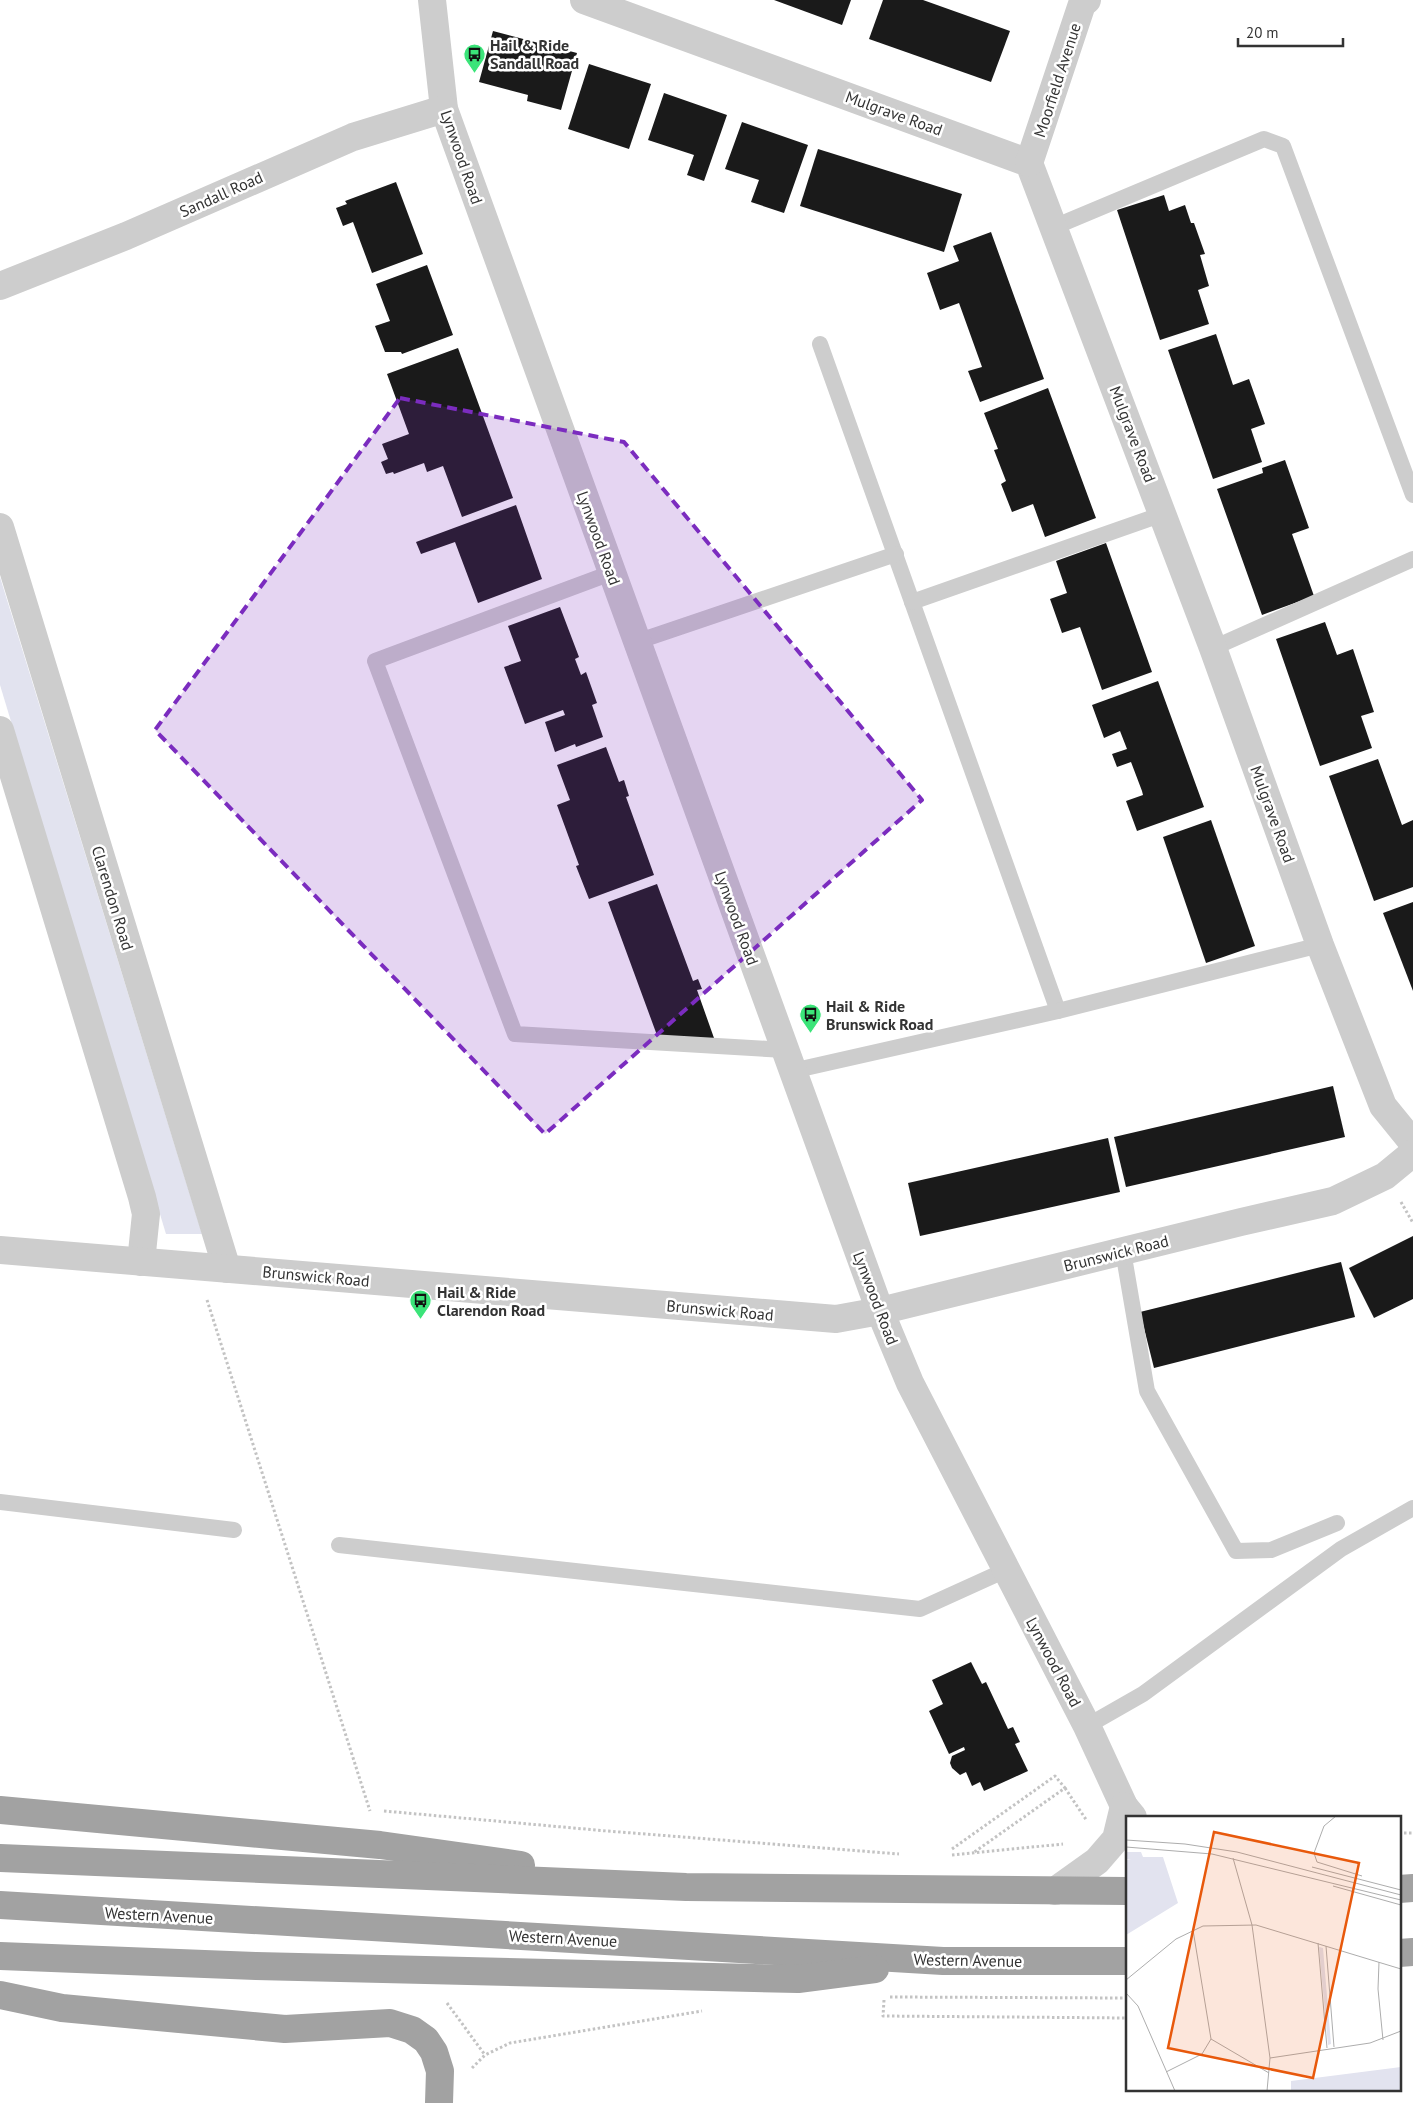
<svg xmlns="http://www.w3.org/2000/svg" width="1413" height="2103" font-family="'PT Sans',sans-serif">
<rect width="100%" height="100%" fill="#fff"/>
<!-- green -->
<polygon fill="#e2e3ef" points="0,577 202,1234 166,1234 0,685"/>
<!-- building -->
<g fill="#1a1a1a">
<polygon points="774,0 851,0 842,25"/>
<polygon points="883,0 923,0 1010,31 991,82 869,39"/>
<polygon points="493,31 577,53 561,110 527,101 528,95 479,82"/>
<polygon points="589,64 651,84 629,149 568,129"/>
<polygon points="664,93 727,115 704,181 687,175 694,155 648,140"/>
<polygon points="742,122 808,145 784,213 751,202 759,180 725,169"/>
<polygon points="818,149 962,194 944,252 800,206"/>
<polygon points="396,182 423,254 372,273 353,222 343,226 336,208 347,204 345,201"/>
<polygon points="1164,195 1169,211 1185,205 1191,223 1194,223 1205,254 1200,255 1209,286 1198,290 1209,324 1160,340 1117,210"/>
<polygon points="991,232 1044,379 980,402 968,371 982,367 959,303 940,310 927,273 959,261 953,246"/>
<polygon points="427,265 453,335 402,354 401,352 385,352 375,326 390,321 376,284"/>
<polygon points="1216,334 1233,385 1249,379 1265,424 1251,429 1262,462 1213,479 1168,350"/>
<polygon points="458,348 513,498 462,517 443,466 427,472 424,463 394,474 393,472 386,474 381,462 388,459 382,444 409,434 387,374"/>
<polygon points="1048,388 1096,518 1045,537 1033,504 1012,512 1001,484 1006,481 994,450 998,449 984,413"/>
<polygon points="1285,460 1309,528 1292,534 1314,596 1262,615 1217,489 1263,473 1262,468"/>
<polygon points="516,505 542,579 478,603 455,542 421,554 416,542"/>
<polygon points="1106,543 1152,672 1102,690 1080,627 1062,633 1050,599 1067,593 1056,561"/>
<polygon points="560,607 579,657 575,659 581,675 586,672 597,703 592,705 603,737 576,747 575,744 555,752 545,722 565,715 563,710 525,724 504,667 521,661 508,626"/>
<polygon points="1325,622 1337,655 1353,649 1374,712 1361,716 1372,748 1320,766 1276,639"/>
<polygon points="1158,681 1204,807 1137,831 1126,801 1143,795 1142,791 1131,762 1117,767 1112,754 1127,749 1120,731 1104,738 1092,705"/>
<polygon points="606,747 619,782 624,780 629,796 626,797 654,875 589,899 576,866 579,865 557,805 570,800 557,765"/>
<polygon points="1378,759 1402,825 1413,820 1413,887 1374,901 1329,776"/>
<polygon points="1211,820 1255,946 1206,963 1163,837"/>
<polygon points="657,884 693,981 698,979 702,989 697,990 714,1038 658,1038 608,902"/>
<polygon points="1413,902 1413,991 1383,913"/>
<polygon points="1333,1086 1345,1137 1126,1187 1114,1137"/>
<polygon points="1108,1138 1120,1192 920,1236 908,1183"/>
<polygon points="1413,1236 1413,1299 1374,1318 1349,1268"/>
<polygon points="1341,1262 1355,1317 1154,1368 1140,1312"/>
<polygon points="971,1662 982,1684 986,1682 1008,1729 1013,1727 1020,1742 1015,1744 1028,1771 984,1791 980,1782 972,1786 966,1772 960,1775 952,1768 950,1763 952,1756 965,1750 964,1747 949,1754 929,1711 943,1704 932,1680"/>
</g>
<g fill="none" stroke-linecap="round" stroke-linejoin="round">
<!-- path -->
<g stroke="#c3c3c3" stroke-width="3" stroke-dasharray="2.5 2.5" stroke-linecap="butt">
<polyline points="1401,1202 1413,1223"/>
<polyline points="207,1300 370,1811"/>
<polyline points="1065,1788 1087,1821"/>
<polyline points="384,1811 607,1831 899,1854"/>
<polyline points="1399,1833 1413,1833"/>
<polyline points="952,1849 1055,1776 1065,1788 973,1853"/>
<polyline points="952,1855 1063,1844"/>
<polyline points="890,1997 1127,1998"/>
<polyline points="884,2000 883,2016 1127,2018"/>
<polyline points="447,2003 485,2055"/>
<polyline points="472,2068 485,2055 510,2043 702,2011"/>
</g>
<!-- service -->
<g stroke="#cdcdcd" stroke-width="16">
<polyline points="1054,227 1264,139 1283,146 1413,495"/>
<polyline points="820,344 1058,1011"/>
<polyline points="611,573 375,661 515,1034 785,1050"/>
<polyline points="912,602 1163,514"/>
<polyline points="636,642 896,554"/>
<polyline points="1213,648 1413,559"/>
<polyline points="792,1071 1058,1011 1320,945"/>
<polyline points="1123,1251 1147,1391 1236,1551 1271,1550 1337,1523"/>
<polyline points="0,1502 234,1530"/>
<polyline points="339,1545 920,1609 1006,1570"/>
<polyline points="1087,1726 1143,1694 1341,1549 1413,1508"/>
</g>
<!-- minor -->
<g stroke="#cdcdcd" stroke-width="28">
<polyline points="432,0 444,109 880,1311 910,1383 1087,1726 1124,1806 1133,1817"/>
<polyline points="584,0 1029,163 1213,648 1320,945 1383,1106 1413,1143"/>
<polyline points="1029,163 1082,4 1087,0"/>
<polyline points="0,286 126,236 353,137 444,109"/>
<polyline points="0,527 227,1269"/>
<polyline points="0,730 142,1197 146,1214 141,1262"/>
<polyline points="1055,1891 1097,1861 1116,1839 1124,1806"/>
</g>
<!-- tertiary -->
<polyline stroke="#cdcdcd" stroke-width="28" points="0,1250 836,1319 880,1311 1241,1222 1333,1201 1385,1176 1413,1153"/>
<!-- trunk -->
<g stroke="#a2a2a2" stroke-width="28">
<polyline points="0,1810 380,1845 521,1865"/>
<polyline points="0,1858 686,1887 1127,1891"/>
<polyline points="1399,1889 1413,1888"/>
<polyline points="0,1905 943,1961 1127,1961"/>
<polyline points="1399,1953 1413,1952"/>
<polyline points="0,1956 256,1966 798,1979 875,1969"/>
<polyline points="0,1995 62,2008 285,2029 390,2023 412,2030 426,2040 434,2052 440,2071 439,2103"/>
</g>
</g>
<!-- marked area -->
<path fill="#7b2cbf" fill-opacity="0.2" stroke="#7b2cbf" stroke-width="4" stroke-dasharray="10 6" stroke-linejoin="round" d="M400 398 624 442 922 800 545 1134 155 730Z"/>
<!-- icons -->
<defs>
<symbol id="bus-pin" viewBox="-11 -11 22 30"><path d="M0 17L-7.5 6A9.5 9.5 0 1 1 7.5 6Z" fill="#3be479" stroke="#fff"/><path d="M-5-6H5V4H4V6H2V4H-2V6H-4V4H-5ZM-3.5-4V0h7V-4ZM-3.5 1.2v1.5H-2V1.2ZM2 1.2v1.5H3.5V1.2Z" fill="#111"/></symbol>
</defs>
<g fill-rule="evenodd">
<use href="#bus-pin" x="462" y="42" width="25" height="34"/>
<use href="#bus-pin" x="798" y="1002" width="25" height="34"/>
<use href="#bus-pin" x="408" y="1288" width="25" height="34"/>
</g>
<g text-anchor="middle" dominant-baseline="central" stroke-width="5" stroke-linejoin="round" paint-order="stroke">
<!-- poi labels -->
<g font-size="16" font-weight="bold" fill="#333" stroke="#fff" text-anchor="start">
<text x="490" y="45">Hail &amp; Ride<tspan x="490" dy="18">Sandall Road</tspan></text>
<text x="826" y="1006">Hail &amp; Ride<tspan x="826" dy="18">Brunswick Road</tspan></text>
<text x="437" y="1292">Hail &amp; Ride<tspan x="437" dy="18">Clarendon Road</tspan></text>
</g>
<!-- street labels -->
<g font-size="16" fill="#333" stroke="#fff">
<text transform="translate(1057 80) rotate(-72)">Moorfield Avenue</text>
<text transform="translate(894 113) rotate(20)">Mulgrave Road</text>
<text transform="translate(462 157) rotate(71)">Lynwood Road</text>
<text transform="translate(221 194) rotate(-24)">Sandall Road</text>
<text transform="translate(1133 434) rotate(69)">Mulgrave Road</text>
<text transform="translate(599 538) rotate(70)">Lynwood Road</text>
<text transform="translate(1273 814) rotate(70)">Mulgrave Road</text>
<text transform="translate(113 898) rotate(73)">Clarendon Road</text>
<text transform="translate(737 918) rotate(70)">Lynwood Road</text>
<text transform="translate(1116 1253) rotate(-14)">Brunswick Road</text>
<text transform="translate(316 1276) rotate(5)">Brunswick Road</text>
<text transform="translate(876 1298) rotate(69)">Lynwood Road</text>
<text transform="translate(720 1310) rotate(5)">Brunswick Road</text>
<text transform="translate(1054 1662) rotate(62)">Lynwood Road</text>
<text transform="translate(159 1915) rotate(3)">Western Avenue</text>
<text transform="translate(563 1938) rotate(3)">Western Avenue</text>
<text transform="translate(968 1960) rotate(1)">Western Avenue</text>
</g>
</g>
<!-- overview -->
<g transform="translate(1126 1816)">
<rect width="275" height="275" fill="#fff"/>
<path d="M0 36H15L17 41H37L52 87 0 119V44H5L0 43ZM193 131 197 132 205 228 202 229ZM275 251V275H165V265Z" fill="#e2e3ef"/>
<path fill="none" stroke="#adadad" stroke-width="1" d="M0 24 59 28 111 36 275 79M0 31 86 38 275 84M188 37 198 10 210 0M188 37 191 46 236 60M107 42 126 109 144 242 141 275M186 51 275 74M207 70 275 89M67 114 85 223 143 257M192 127 201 232M200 130 208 231M253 146 252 173 257 224M0 164 50 123 77 110 130 109 275 153M0 177 12 190 49 275M144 242 244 227 275 215M40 256 76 238 85 223"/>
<path fill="#e8590c" fill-opacity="0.15" stroke="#e8590c" stroke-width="2.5" d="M88 16 233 47 187 262 42 232Z"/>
<rect width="275" height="275" fill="none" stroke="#333" stroke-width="2.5"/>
</g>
<!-- scale -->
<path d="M1238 38v8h105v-8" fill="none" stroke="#333333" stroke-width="2.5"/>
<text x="1246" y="38" font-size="15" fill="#333333" stroke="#ffffff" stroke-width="4" paint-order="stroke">20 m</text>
</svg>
